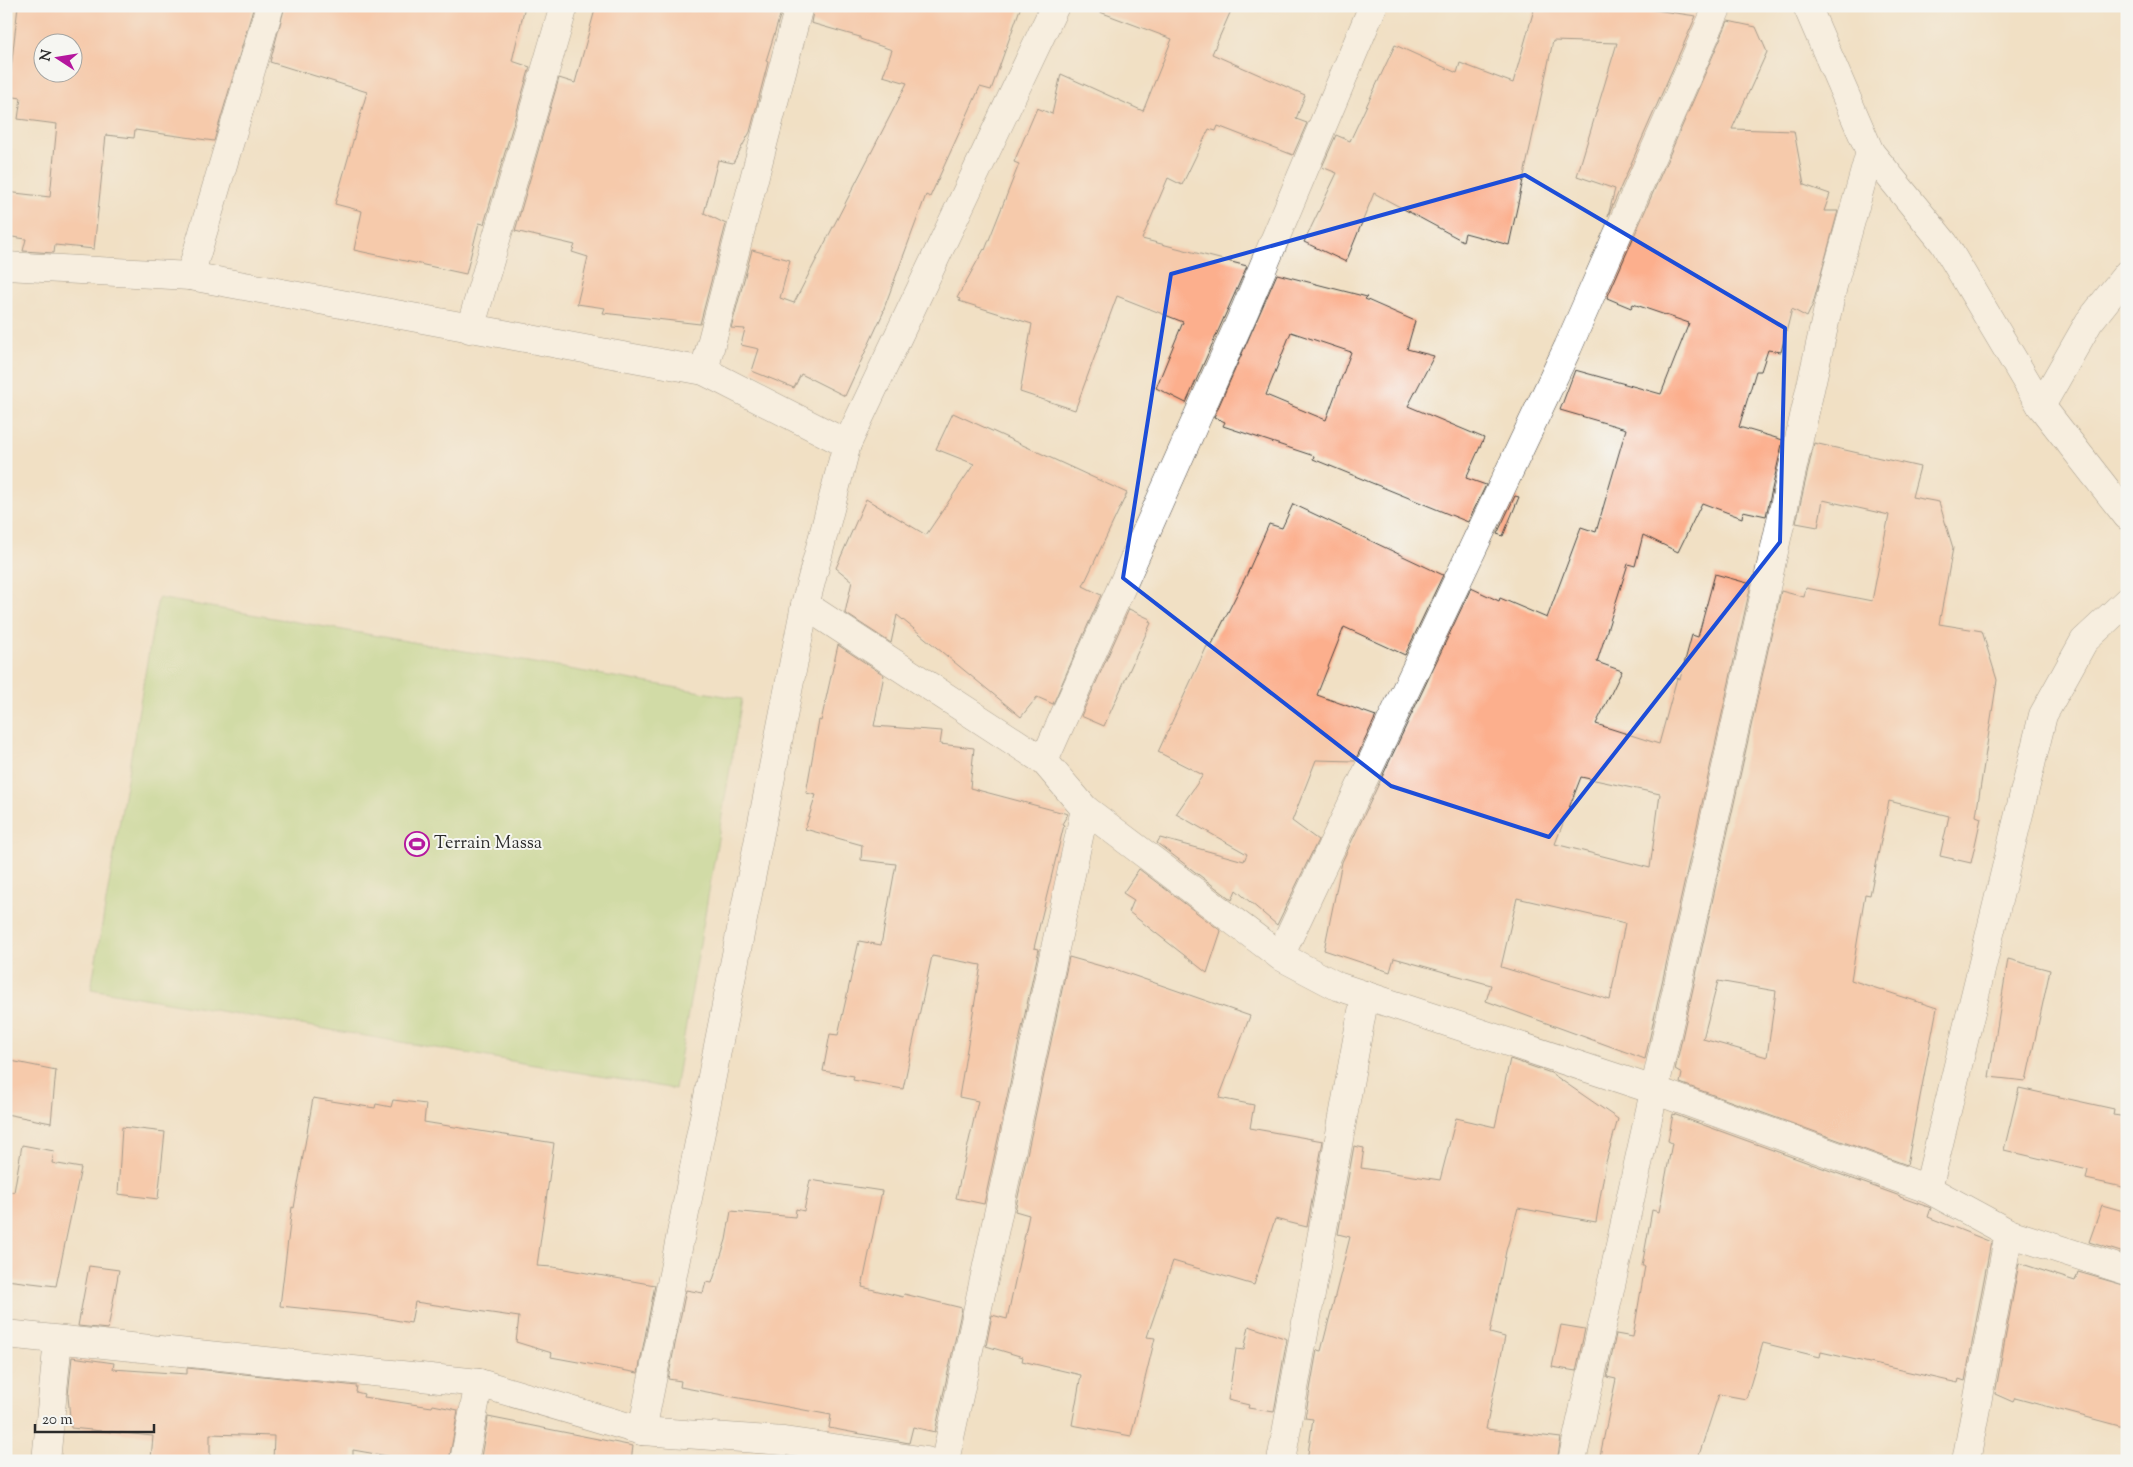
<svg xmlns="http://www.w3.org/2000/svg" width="2133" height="1467" font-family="'Sorts Mill Goudy',serif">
<rect width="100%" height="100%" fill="#f6f6f2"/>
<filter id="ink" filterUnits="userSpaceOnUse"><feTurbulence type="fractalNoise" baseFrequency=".02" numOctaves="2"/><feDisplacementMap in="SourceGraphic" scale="10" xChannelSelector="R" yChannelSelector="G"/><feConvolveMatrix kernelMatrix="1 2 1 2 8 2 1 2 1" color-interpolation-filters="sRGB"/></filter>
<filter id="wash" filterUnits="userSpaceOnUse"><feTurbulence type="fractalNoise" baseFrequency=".0096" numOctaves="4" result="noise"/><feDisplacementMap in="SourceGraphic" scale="20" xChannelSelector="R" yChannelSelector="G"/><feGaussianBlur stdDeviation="1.12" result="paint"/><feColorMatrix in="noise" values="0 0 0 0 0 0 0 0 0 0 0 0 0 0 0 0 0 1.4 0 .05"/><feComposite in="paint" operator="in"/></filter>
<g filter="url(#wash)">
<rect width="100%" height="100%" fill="#f1e0c4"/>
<!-- green -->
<polygon fill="#abd580" stroke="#6b8056" points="158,598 742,699 675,1089 91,989"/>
<g id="blocks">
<!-- building -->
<g fill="#fcaf8d" fill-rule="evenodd">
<path d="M18 6H254L214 141 135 130 134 138 106 135 94 249 55 245 54 253 23 251 26 239 6 236V192L50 197 57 124 18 119 21 98 8 96ZM42 42H72V72H42Z"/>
<polygon points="285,6 525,6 512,61 530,67 484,224 479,223 466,274 354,250 362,211 335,204 367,92 270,62"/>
<polygon points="596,6 783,6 766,61 768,62 750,132 733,163 718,160 704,213 726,224 700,324 603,313 605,308 577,304 588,257 572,252 575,245 515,231 559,78 575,83"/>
<polygon points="814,6 1021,6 991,90 980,87 930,197 926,195 883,311 884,311 845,396 801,374 794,388 752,371 759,349 741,345 745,329 731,328 752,250 790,260 780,298 794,303 907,83 883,76 892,50 860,39 860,37 811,23"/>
<polygon points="1092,6 1233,6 1212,54 1305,95 1296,119 1307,123 1293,155 1218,126 1216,131 1209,129 1182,185 1168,178 1142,239 1247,266 1186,403 1156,388 1183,322 1117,296 1075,410 1020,392 1032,324 959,301 960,299 957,298 984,249 985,250 1019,164 1014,162 1037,108 1052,114 1061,74 1143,111 1172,39 1092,9"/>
<polygon points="1535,6 1628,6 1696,16 1608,216 1615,189 1577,176 1617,43 1553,41 1509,245 1465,233 1463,241 1374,193 1346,262 1304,242 1337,173 1322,167 1336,135 1350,141 1395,45 1457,73 1460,63 1513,83"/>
<path d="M1728 21 1756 27 1767 52 1732 129 1794 131 1804 185 1830 194 1824 211H1838L1813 304 1807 317 1792 309 1781 352 1768 350 1761 371H1756L1739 427 1783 440 1766 516 1743 511 1742 518 1702 503 1678 552 1643 535 1635 566 1628 564 1597 662 1622 671 1596 724 1659 744 1677 678 1680 679 1692 635 1698 637 1715 574 1751 584 1645 1059 1486 1001 1491 985 1394 958 1390 972 1324 950 1342 862 1471 588 1499 601 1500 598 1547 618 1581 527 1596 532 1626 429 1560 410 1575 370 1661 394 1689 323 1633 304 1631 308 1607 298ZM1581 777 1660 794 1650 868 1555 844ZM1517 898 1625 923 1610 1000 1501 967Z"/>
<path d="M1277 274 1367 297 1365 299 1415 321 1407 349 1434 356 1408 406 1484 438 1466 478 1486 485 1468 522 1313 459 1314 456 1223 426 1225 422 1214 417ZM1291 332 1351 352 1326 420 1266 395Z"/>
<polygon points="953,413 1127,493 1083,586 1101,595 1053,704 1037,697 1021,717 897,615 891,643 845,613 852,581 836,568 866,499 926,535 974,464 936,449"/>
<path d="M1814 443 1920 467 1912 497 1939 502 1953 548 1939 624 1982 631 1997 680 1976 816 1981 818 1971 863 1940 856 1949 816 1889 801 1870 895 1865 894 1851 980 1937 1008 1907 1165 1680 1083 1682 1074 1675 1070 1781 591 1804 597 1806 588 1872 601 1889 515 1823 500 1818 527 1796 523ZM1718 981 1776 991 1767 1057 1703 1039Z"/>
<polygon points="1515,496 1519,497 1503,536 1497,534"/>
<polygon points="1293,504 1443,575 1405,655 1344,627 1317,695 1376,716 1355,761 1316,760 1292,821 1318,840 1277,925 1236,890 1232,900 1157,843 1160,838 1244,861 1247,854 1176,814 1203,775 1158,752 1207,646 1210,648 1247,574 1269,524 1282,528"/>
<polygon points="1129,609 1150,619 1149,622 1151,623 1104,726 1081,716"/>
<polygon points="838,645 884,675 874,726 942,731 940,744 974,748 970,788 1068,814 1062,824 1064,825 1034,948 1039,949 984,1204 956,1198 978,1101 959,1097 981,965 932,956 903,1089 853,1080 854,1076 823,1071 830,1034 838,1035 859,941 881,945 896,864 861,860 862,845 805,829 816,795 806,793 819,720 821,721"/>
<polygon points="1139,869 1221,931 1207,973 1129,912 1134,900 1123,893"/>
<polygon points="1069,957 1108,968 1109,967 1250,1016 1219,1098 1254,1105 1250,1128 1323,1141 1307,1227 1275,1219 1254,1285 1173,1261 1147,1337 1155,1338 1131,1436 1072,1425 1081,1375 1022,1361 1023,1357 986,1346 992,1315 1007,1319 1029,1215 1015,1211"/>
<polygon points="2008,959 2050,970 2026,1081 1989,1077"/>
<polygon points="1510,1059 1551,1073 1618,1119 1606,1162 1596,1222 1518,1208 1506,1251 1490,1333 1505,1337 1486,1429 1561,1438 1557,1461 1307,1461 1313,1419 1305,1418 1317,1350 1321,1351 1350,1237 1338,1234 1354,1146 1364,1148 1361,1168 1440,1180 1456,1118 1495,1127"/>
<polygon points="6,1060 56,1070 51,1123 6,1114"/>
<polygon points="2019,1088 2114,1109 2113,1115 2127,1117 2127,1188 2086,1179 2088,1170 2004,1150"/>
<polygon points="313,1098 375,1108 376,1104 391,1107 393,1100 426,1104 424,1122 554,1143 537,1266 553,1267 655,1285 638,1373 551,1357 552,1353 516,1342 519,1317 415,1302 411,1323 368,1315 280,1306 292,1207 294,1208"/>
<polygon points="1673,1114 1900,1196 1900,1197 1931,1208 1928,1217 1991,1242 1965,1381 1959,1379 1958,1383 1821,1352 1820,1357 1763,1343 1746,1399 1719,1394 1697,1461 1599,1461 1616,1379 1607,1377 1616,1334 1633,1337 1645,1266 1642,1266 1652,1210 1659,1212 1672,1143 1668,1141"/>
<polygon points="122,1127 165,1132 158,1199 118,1194"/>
<polygon points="22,1145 54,1151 52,1163 81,1168 56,1286 6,1280 6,1191 14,1192"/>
<polygon points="810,1180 882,1191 862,1287 903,1297 904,1294 962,1308 935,1432 913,1427 909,1443 829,1428 831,1415 680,1387 681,1381 668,1379 686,1290 703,1293 706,1282 712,1283 726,1240 731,1211 795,1217 796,1209 804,1211"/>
<polygon points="2102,1205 2127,1212 2127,1254 2089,1242"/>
<polygon points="2019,1263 2075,1281 2078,1272 2127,1286 2127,1428 2015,1398 2013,1402 1995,1394"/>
<polygon points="89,1266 119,1270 108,1329 78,1326"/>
<polygon points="1561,1325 1585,1329 1576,1371 1552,1367"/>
<polygon points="1249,1326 1287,1339 1274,1412 1248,1408 1249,1405 1228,1400 1236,1349 1244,1350"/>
<polygon points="72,1357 114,1363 113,1369 187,1374 187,1368 357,1386 356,1392 364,1394 363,1397 432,1407 433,1405 458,1410 449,1461 416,1461 353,1450 353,1461 273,1461 274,1436 210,1434 210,1461 151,1459 153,1436 71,1428 68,1396"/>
<polygon points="488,1417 633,1446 631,1461 498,1461 481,1457"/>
</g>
</g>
</g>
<g filter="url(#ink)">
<use href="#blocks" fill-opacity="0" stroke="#494642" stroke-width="1"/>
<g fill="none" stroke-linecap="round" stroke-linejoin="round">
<defs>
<g id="minor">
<polyline points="1807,6 1870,152 1944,243 2041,406 2127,516"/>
<polyline points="6,266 190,276 704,371 847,444"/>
<polyline points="190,276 270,6"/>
<polyline points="470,329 564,6"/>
<polyline points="704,371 799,6"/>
<polyline points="2041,406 2089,322 2127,274"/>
<polyline points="805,605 1044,761 1085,809 1280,956 1337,986 1654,1090 1928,1189 2009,1233 2127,1271"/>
<polyline points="1044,761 1245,310 1373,6"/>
<polyline points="1280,956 1568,347 1718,6"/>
<polyline points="1928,1189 2043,715 2084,641 2127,601"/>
<polyline points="6,1334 479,1383 642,1431 784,1441 927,1461"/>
<polyline points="642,1431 805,605 847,444 1055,6"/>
<polyline points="46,1461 58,1340"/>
<polyline points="464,1461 479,1383"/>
<polyline points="945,1461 1085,809"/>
<polyline points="1281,1461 1365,995"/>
<polyline points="1572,1461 1833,286 1870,152"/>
<polyline points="1966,1461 2009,1233"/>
</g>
</defs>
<!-- minor casing -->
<use href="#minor" stroke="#494642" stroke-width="29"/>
<!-- minor -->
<use href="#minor" stroke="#fff" stroke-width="28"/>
</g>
</g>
<!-- marked area -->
<path d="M0 0H2133V1467H0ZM1525 175 1785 328 1780 542 1549 837 1391 786 1123 578 1171 274Z" fill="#f1e0c4" fill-opacity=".55" fill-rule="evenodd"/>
<path fill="none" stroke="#1d4ed8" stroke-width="4" stroke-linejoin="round" d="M1525 175 1785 328 1780 542 1549 837 1391 786 1123 578 1171 274Z"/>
<!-- icons -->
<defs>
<symbol id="stadium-ring" viewBox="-11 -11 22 22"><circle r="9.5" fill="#f6f6f2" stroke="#b5179e" stroke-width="1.5"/><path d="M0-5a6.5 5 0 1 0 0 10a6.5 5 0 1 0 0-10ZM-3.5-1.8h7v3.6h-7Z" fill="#b5179e"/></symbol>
</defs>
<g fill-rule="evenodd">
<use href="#stadium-ring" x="403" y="830" width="28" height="28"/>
</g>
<g text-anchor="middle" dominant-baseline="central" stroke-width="4" stroke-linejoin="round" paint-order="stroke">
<!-- poi labels -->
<g font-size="18" fill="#2b2b2b" stroke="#f6f6f2" text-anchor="start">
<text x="434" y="844">Terrain Massa</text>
</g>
</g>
<!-- margin -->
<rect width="2133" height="1467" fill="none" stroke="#f6f6f2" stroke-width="25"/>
<!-- north arrow -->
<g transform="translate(58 58) rotate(282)"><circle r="24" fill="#f6f6f2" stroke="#a5a5a2"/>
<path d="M0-4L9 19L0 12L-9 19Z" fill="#b5179e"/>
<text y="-8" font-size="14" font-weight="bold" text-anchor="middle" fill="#2b2b2b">N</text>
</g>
<!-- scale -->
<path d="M35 1424v8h119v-8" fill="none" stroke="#2b2b2b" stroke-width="2.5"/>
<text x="42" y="1424" font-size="15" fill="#2b2b2b" stroke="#f6f6f2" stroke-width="4" paint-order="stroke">20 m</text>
</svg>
